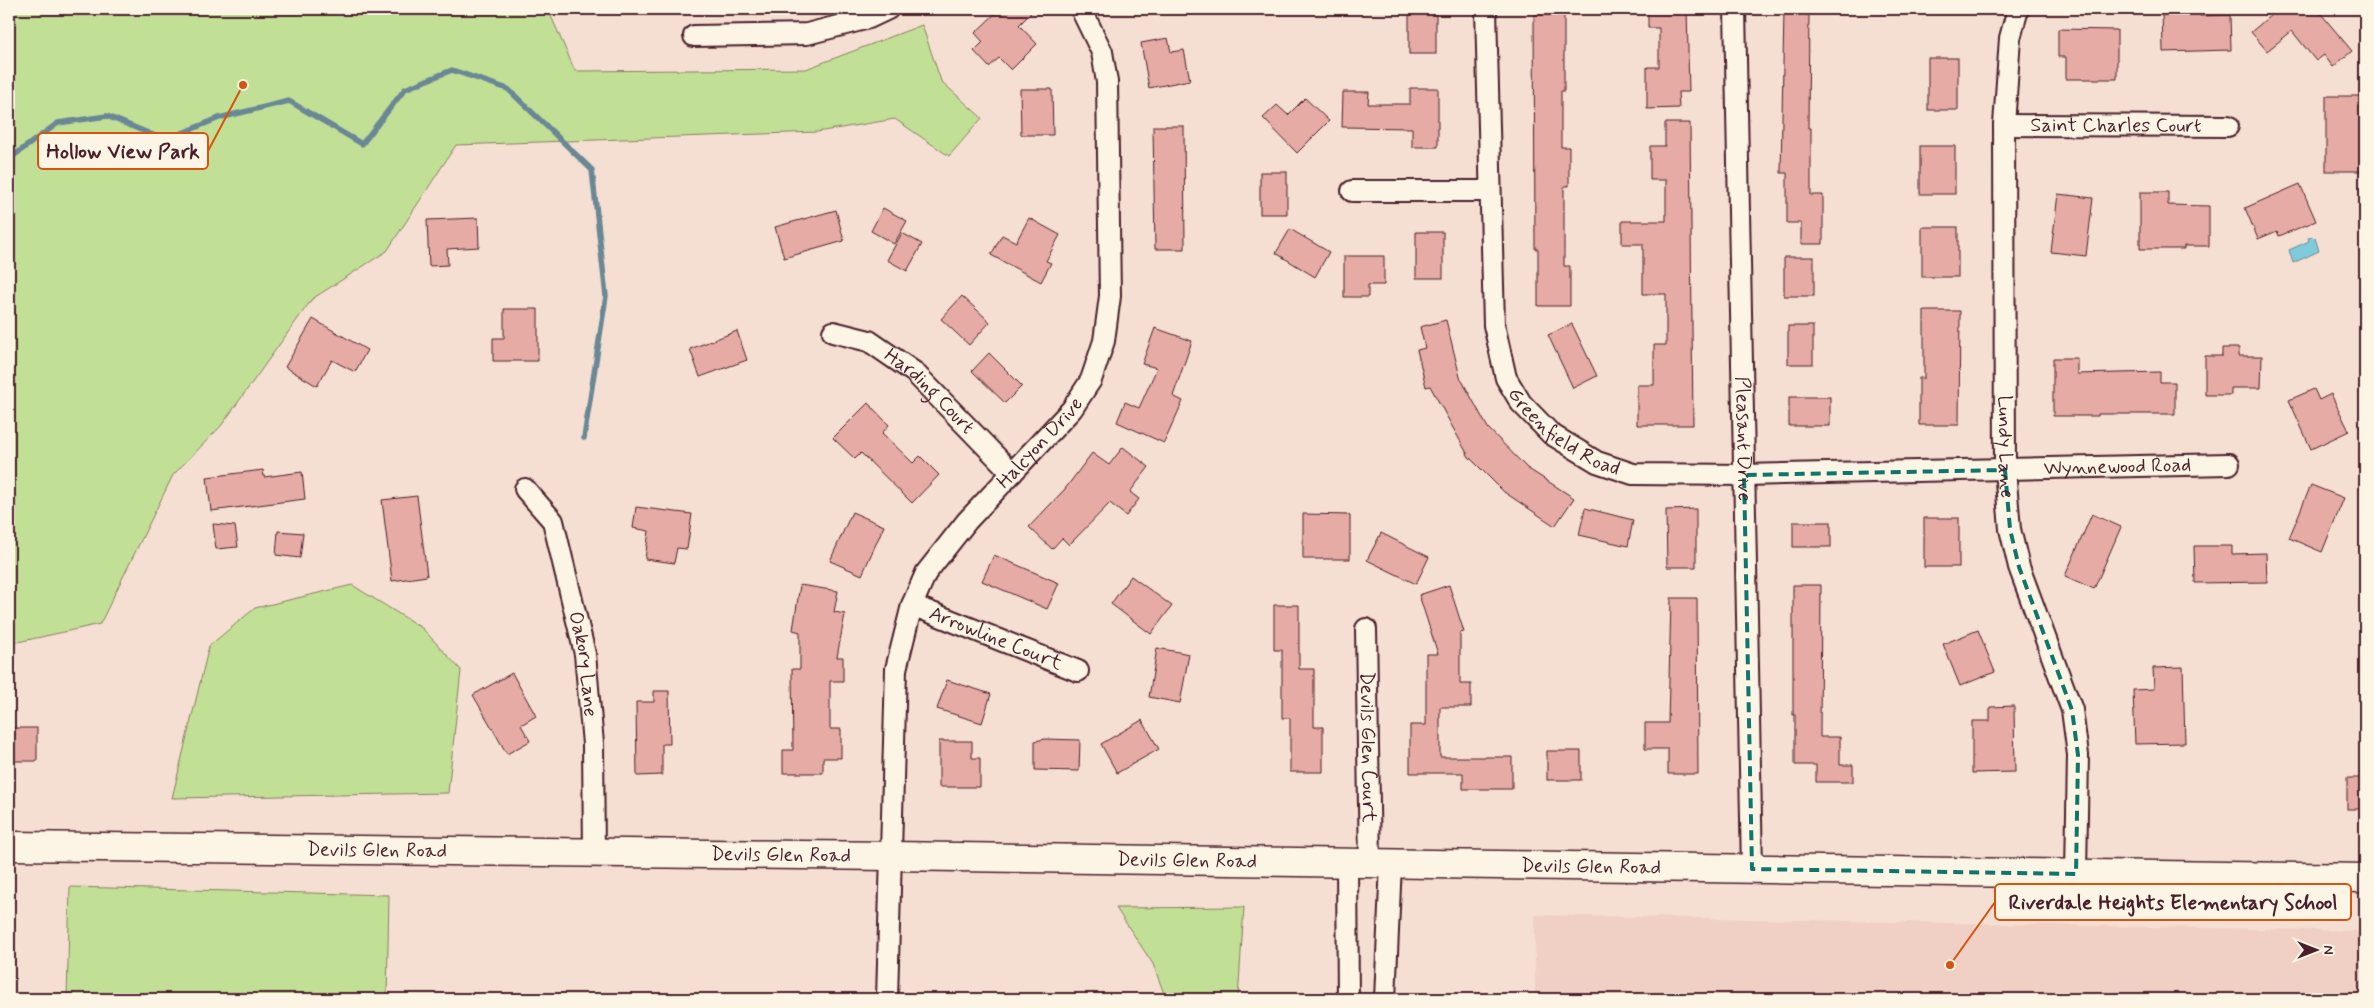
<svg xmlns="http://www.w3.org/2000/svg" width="2374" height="1008" font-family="Mynerve,sans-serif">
<rect width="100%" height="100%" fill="#f5dfd2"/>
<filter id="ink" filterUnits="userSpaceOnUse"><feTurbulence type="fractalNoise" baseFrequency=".02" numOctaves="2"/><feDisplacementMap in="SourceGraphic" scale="10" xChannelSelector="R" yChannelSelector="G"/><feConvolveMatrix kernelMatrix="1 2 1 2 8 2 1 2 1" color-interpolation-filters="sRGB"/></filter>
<g filter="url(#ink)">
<!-- built -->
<polygon fill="#f0cfc4" points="1535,915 2365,931 2365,999 1535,999"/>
<!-- green -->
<g fill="#c2df96" stroke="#867f60">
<polygon points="9,9 541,9 551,16 575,71 806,69 922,25 941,81 982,118 949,156 895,119 817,132 456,145 387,251 312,299 221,426 173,475 100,624 9,644"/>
<polygon points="352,585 422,628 461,670 448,793 172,798 209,646 255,608"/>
<polygon points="70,887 389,895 387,999 67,999"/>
<polygon points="1244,907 1238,999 1166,999 1153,964 1116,908"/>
</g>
<!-- water -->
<polygon fill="#7eccdb" stroke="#698795" points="2312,237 2315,238 2319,251 2293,263 2289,250 2309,241 2308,238"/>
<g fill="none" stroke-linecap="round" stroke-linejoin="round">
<!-- stream -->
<polyline stroke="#698795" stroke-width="5.5" points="9,159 58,123 107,116 165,140 219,118 289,101 362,144 405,89 452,70 508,89 592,170 606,296 584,438"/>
</g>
<!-- building -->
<g fill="#e5aba4" stroke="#4a1f2b">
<polygon points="1000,9 1035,9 1019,25 1037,44 1011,70 999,58 989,67 974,51 983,42 975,33"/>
<rect x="1409" y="9" width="27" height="45"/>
<polygon points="1648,9 1687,9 1689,92 1678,92 1679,108 1647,109 1647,67 1659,67 1659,28 1648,28"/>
<polygon points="1784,9 1809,9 1808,128 1811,128 1811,195 1823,195 1823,244 1801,244 1801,223 1787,223 1787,173 1781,173"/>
<polygon points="2162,9 2200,9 2200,16 2230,15 2231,50 2163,52"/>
<polygon points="2278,9 2317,9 2352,51 2333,67 2324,55 2316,61 2292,31 2267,51 2251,32"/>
<polygon points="1534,15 1564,15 1564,91 1561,91 1561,147 1569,147 1569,186 1564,186 1564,266 1570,266 1570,306 1538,306 1538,249 1535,249"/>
<polygon points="2058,29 2117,30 2117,79 2066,79 2066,57 2058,57"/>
<polygon points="1168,38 1171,52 1184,50 1190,80 1149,88 1141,43"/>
<rect x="1928" y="58" width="30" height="52"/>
<polygon points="1410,88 1438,88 1438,147 1412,147 1412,128 1342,127 1343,92 1369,92 1368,104 1410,104"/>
<polygon points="1020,89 1052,89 1053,135 1021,135"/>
<rect x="2326" y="96" width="39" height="75"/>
<polygon points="1305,98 1329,121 1297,153 1263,118 1277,105 1288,115"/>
<polygon points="1665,123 1690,123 1693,425 1637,425 1637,385 1654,385 1654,345 1666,345 1666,294 1643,294 1643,244 1622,244 1622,221 1666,221 1666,180 1650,180 1650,146 1665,146"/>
<polygon points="1153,126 1184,126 1185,249 1155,249"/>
<rect x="1920" y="146" width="35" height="48"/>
<rect x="1260" y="172" width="27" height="42"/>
<polygon points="2300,184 2316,221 2279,236 2277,231 2258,239 2245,208"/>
<polygon points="2140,192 2168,192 2168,205 2209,206 2209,246 2184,246 2184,249 2140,249"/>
<polygon points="2058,194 2093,198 2086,256 2051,252"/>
<polygon points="883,208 907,221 894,244 871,231"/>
<polygon points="836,210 844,241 784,258 775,227"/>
<polygon points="478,218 479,247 447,249 448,265 429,266 427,220"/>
<polygon points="1029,218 1060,235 1046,261 1051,263 1041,282 991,255 1002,235 1016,242"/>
<rect x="1922" y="227" width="36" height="50"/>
<polygon points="1290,229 1329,252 1315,277 1276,253"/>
<rect x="1416" y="232" width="27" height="46"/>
<polygon points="902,233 922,244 907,271 887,260"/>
<polygon points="1344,256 1384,256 1384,285 1368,285 1368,297 1344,297"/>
<rect x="1784" y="257" width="30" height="39"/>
<polygon points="962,296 990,322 969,345 941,319"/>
<polygon points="504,309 538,309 538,361 493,361 493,338 504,338"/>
<polygon points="1924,311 1960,311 1959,425 1919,425 1919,378 1924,378"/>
<polygon points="313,319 367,350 355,372 332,360 317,386 285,367"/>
<polygon points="1446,320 1460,377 1488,428 1527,468 1574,498 1555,526 1504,492 1469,457 1430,386 1426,387 1417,350 1425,348 1420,327"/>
<polygon points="1572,324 1597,376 1573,388 1548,335"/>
<rect x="1788" y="326" width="25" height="38"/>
<polygon points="1155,328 1192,341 1173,396 1183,401 1164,443 1117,422 1125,402 1139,408 1157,368 1142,364"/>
<polygon points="737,331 747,360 700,377 690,349"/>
<polygon points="2222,348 2239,348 2239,356 2262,356 2261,388 2231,388 2231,395 2205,395 2205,356 2222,356"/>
<polygon points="989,353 1022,386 1005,403 972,371"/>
<polygon points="2053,358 2077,358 2077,374 2160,372 2160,382 2175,382 2175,414 2098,414 2098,416 2053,416"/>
<polygon points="2314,389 2319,400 2331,394 2349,431 2311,449 2289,400"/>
<rect x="1789" y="397" width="41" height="29"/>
<polygon points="868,403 889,425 882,433 913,463 920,456 939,475 912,503 861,453 855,459 833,438"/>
<polygon points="1123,447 1149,467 1130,492 1139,499 1126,516 1110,503 1069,545 1062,538 1052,549 1029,527 1065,489 1092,453 1109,465"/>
<polygon points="263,470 264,477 302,472 305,499 211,511 207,477"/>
<polygon points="2311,485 2344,498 2322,552 2289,538"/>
<polygon points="417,496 427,576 392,581 382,500"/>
<polygon points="636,507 692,514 687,549 677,548 674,563 645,559 649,531 633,528"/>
<polygon points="1585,508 1633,520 1628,546 1579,535"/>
<polygon points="1696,509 1696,567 1667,567 1666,510"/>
<polygon points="852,512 884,526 862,575 830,561"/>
<polygon points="1303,514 1350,515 1350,559 1303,559"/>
<polygon points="2092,514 2121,527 2094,589 2065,576"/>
<rect x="1924" y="518" width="35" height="49"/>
<rect x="1793" y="522" width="38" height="25"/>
<polygon points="213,524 235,526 238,547 216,549"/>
<polygon points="278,531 303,533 300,558 276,555"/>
<polygon points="1381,533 1429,557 1416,584 1367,560"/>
<polygon points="2194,546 2232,546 2232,554 2266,553 2267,582 2195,583"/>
<polygon points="994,555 1059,583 1047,609 982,581"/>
<polygon points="1131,576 1172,606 1151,634 1111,604"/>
<polygon points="800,585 838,591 834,612 845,614 837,657 843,657 843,681 830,681 830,729 841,729 841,758 823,758 823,773 783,773 783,750 793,750 792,669 800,669 800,632 793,630"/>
<polygon points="1449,585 1464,632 1460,633 1460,684 1471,684 1471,707 1440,707 1440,757 1512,757 1512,789 1463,789 1463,773 1410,773 1410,725 1426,725 1426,654 1438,654 1419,595"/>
<polygon points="1793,585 1821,585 1820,737 1840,737 1840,765 1853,765 1853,782 1816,782 1816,765 1795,765 1795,715 1793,715"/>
<polygon points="1671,598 1697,598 1698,774 1668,774 1668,749 1645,749 1645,723 1668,723"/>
<polygon points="1274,605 1299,605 1299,669 1314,669 1314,727 1323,727 1323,772 1290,772 1290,718 1282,718 1282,650 1274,650"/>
<polygon points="1978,630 1995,672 1960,686 1943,644"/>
<polygon points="1157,648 1189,654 1180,703 1149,697"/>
<polygon points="2183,667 2185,743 2135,744 2133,690 2154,689 2153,668"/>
<polygon points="512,673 536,716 521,725 530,741 507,754 473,695"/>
<polygon points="947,680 991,694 982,723 937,709"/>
<polygon points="654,691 669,691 670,744 662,744 662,775 637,776 636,702 654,702"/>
<polygon points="2014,706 2015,772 1972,773 1972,721 1990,721 1990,707"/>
<polygon points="1142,720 1159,749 1117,773 1101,744"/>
<rect x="9" y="728" width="28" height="33"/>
<polygon points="1045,739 1080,740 1079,771 1035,770 1035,741"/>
<polygon points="939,741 972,741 972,758 980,758 980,787 939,787"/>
<rect x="1547" y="751" width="34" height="29"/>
<rect x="2347" y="778" width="18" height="31"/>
</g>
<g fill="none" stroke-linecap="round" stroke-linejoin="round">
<defs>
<g id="street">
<path id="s1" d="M1486 9 1494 325 1506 378 1521 403 1551 434 1597 462 1633 474 1744 475 2229 464"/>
<path id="s2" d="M1735 9 1752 869"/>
<path id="s3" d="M2018 9 2010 38 2004 125 2005 470 2010 529 2019 567 2072 710 2078 755 2076 874"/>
<polyline points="694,36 807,34 869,18 888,9"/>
<path id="s4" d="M2004 125 2228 126"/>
<polyline points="1352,191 1489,191"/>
<path id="s5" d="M833 332 869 341 914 372 1012 473"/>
<path id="s6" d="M525 489 553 521 585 654 593 744 594 852"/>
<path id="s7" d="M912 605 1078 671"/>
<path id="s8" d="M1366 629 1370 863"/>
<polyline points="1347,863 1348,999"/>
<path id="s9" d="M887 999 896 669 912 605 926 573 967 521 1072 409 1091 380 1104 341 1110 296 1107 82 1102 52 1081 9"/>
<polyline points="1385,999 1391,863"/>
</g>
<g id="secondary">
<path id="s10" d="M9 846 891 856 2365 878"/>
</g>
</defs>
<!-- street casing -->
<use href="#street" stroke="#4a1f2b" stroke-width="24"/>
<!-- secondary casing -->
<use href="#secondary" stroke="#4a1f2b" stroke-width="31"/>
<!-- street -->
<use href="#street" stroke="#fcf5e5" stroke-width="20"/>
<!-- secondary -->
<use href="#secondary" stroke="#fcf5e5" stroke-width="28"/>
</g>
</g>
<!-- marked area -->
<path fill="none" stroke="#0f766e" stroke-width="4" stroke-dasharray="10 6" stroke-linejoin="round" d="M2005 470 2010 529 2019 567 2072 710 2078 755 2076 874 1752 869 1744 475Z"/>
<g text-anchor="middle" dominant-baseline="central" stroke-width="4" stroke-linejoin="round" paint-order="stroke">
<!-- street labels -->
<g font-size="20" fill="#4a1f2b" stroke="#fcf5e5">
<text stroke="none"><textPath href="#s4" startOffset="112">Saint Charles Court</textPath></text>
<text stroke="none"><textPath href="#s5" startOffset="116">Harding Court</textPath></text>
<text stroke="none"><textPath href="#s1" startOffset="452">Greenfield Road</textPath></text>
<text stroke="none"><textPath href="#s2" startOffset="430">Pleasant Drive</textPath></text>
<text stroke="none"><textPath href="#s9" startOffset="604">Halcyon Drive</textPath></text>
<text stroke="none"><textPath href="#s3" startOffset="439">Lundy Lane</textPath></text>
<text stroke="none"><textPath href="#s1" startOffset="1019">Wynnewood Road</textPath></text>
<text stroke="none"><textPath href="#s7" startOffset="90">Arrowline Court</textPath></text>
<text stroke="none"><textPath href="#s6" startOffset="189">Oakory Lane</textPath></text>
<text stroke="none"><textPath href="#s8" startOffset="118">Devils Glen Court</textPath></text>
<text stroke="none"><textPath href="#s10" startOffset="368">Devils Glen Road</textPath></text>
<text stroke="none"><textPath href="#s10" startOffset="772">Devils Glen Road</textPath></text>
<text stroke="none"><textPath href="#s10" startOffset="1178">Devils Glen Road</textPath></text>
<text stroke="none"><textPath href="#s10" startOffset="1582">Devils Glen Road</textPath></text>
</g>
</g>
<!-- callouts -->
<path fill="none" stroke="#d8530f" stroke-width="2" d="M243 85L208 151M1950 965L1995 902"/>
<g fill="#d8530f" stroke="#fcf5e5" stroke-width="2">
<circle cx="243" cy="85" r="5"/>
<circle cx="1950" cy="965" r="5"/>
</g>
<g fill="#fcf5e5" stroke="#d8530f" stroke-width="2">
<rect x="38" y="133" width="170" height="36" rx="5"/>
<rect x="1995" y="884" width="356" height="36" rx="5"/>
</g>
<g font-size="21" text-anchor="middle" font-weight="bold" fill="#4a1f2b">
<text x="123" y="158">Hollow View Park</text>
<text x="2173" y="909">Riverdale Heights Elementary School</text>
</g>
<!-- margin -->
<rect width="2374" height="1008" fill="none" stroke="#fcf5e5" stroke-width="30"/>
<rect x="15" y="15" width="2344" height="978" fill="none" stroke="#4a1f2b" stroke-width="2" filter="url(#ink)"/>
<!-- north arrow -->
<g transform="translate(2316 950) rotate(90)" stroke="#fcf5e5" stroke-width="4" paint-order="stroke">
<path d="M0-4L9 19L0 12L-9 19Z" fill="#4a1f2b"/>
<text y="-8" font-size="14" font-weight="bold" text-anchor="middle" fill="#4a1f2b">N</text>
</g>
</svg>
